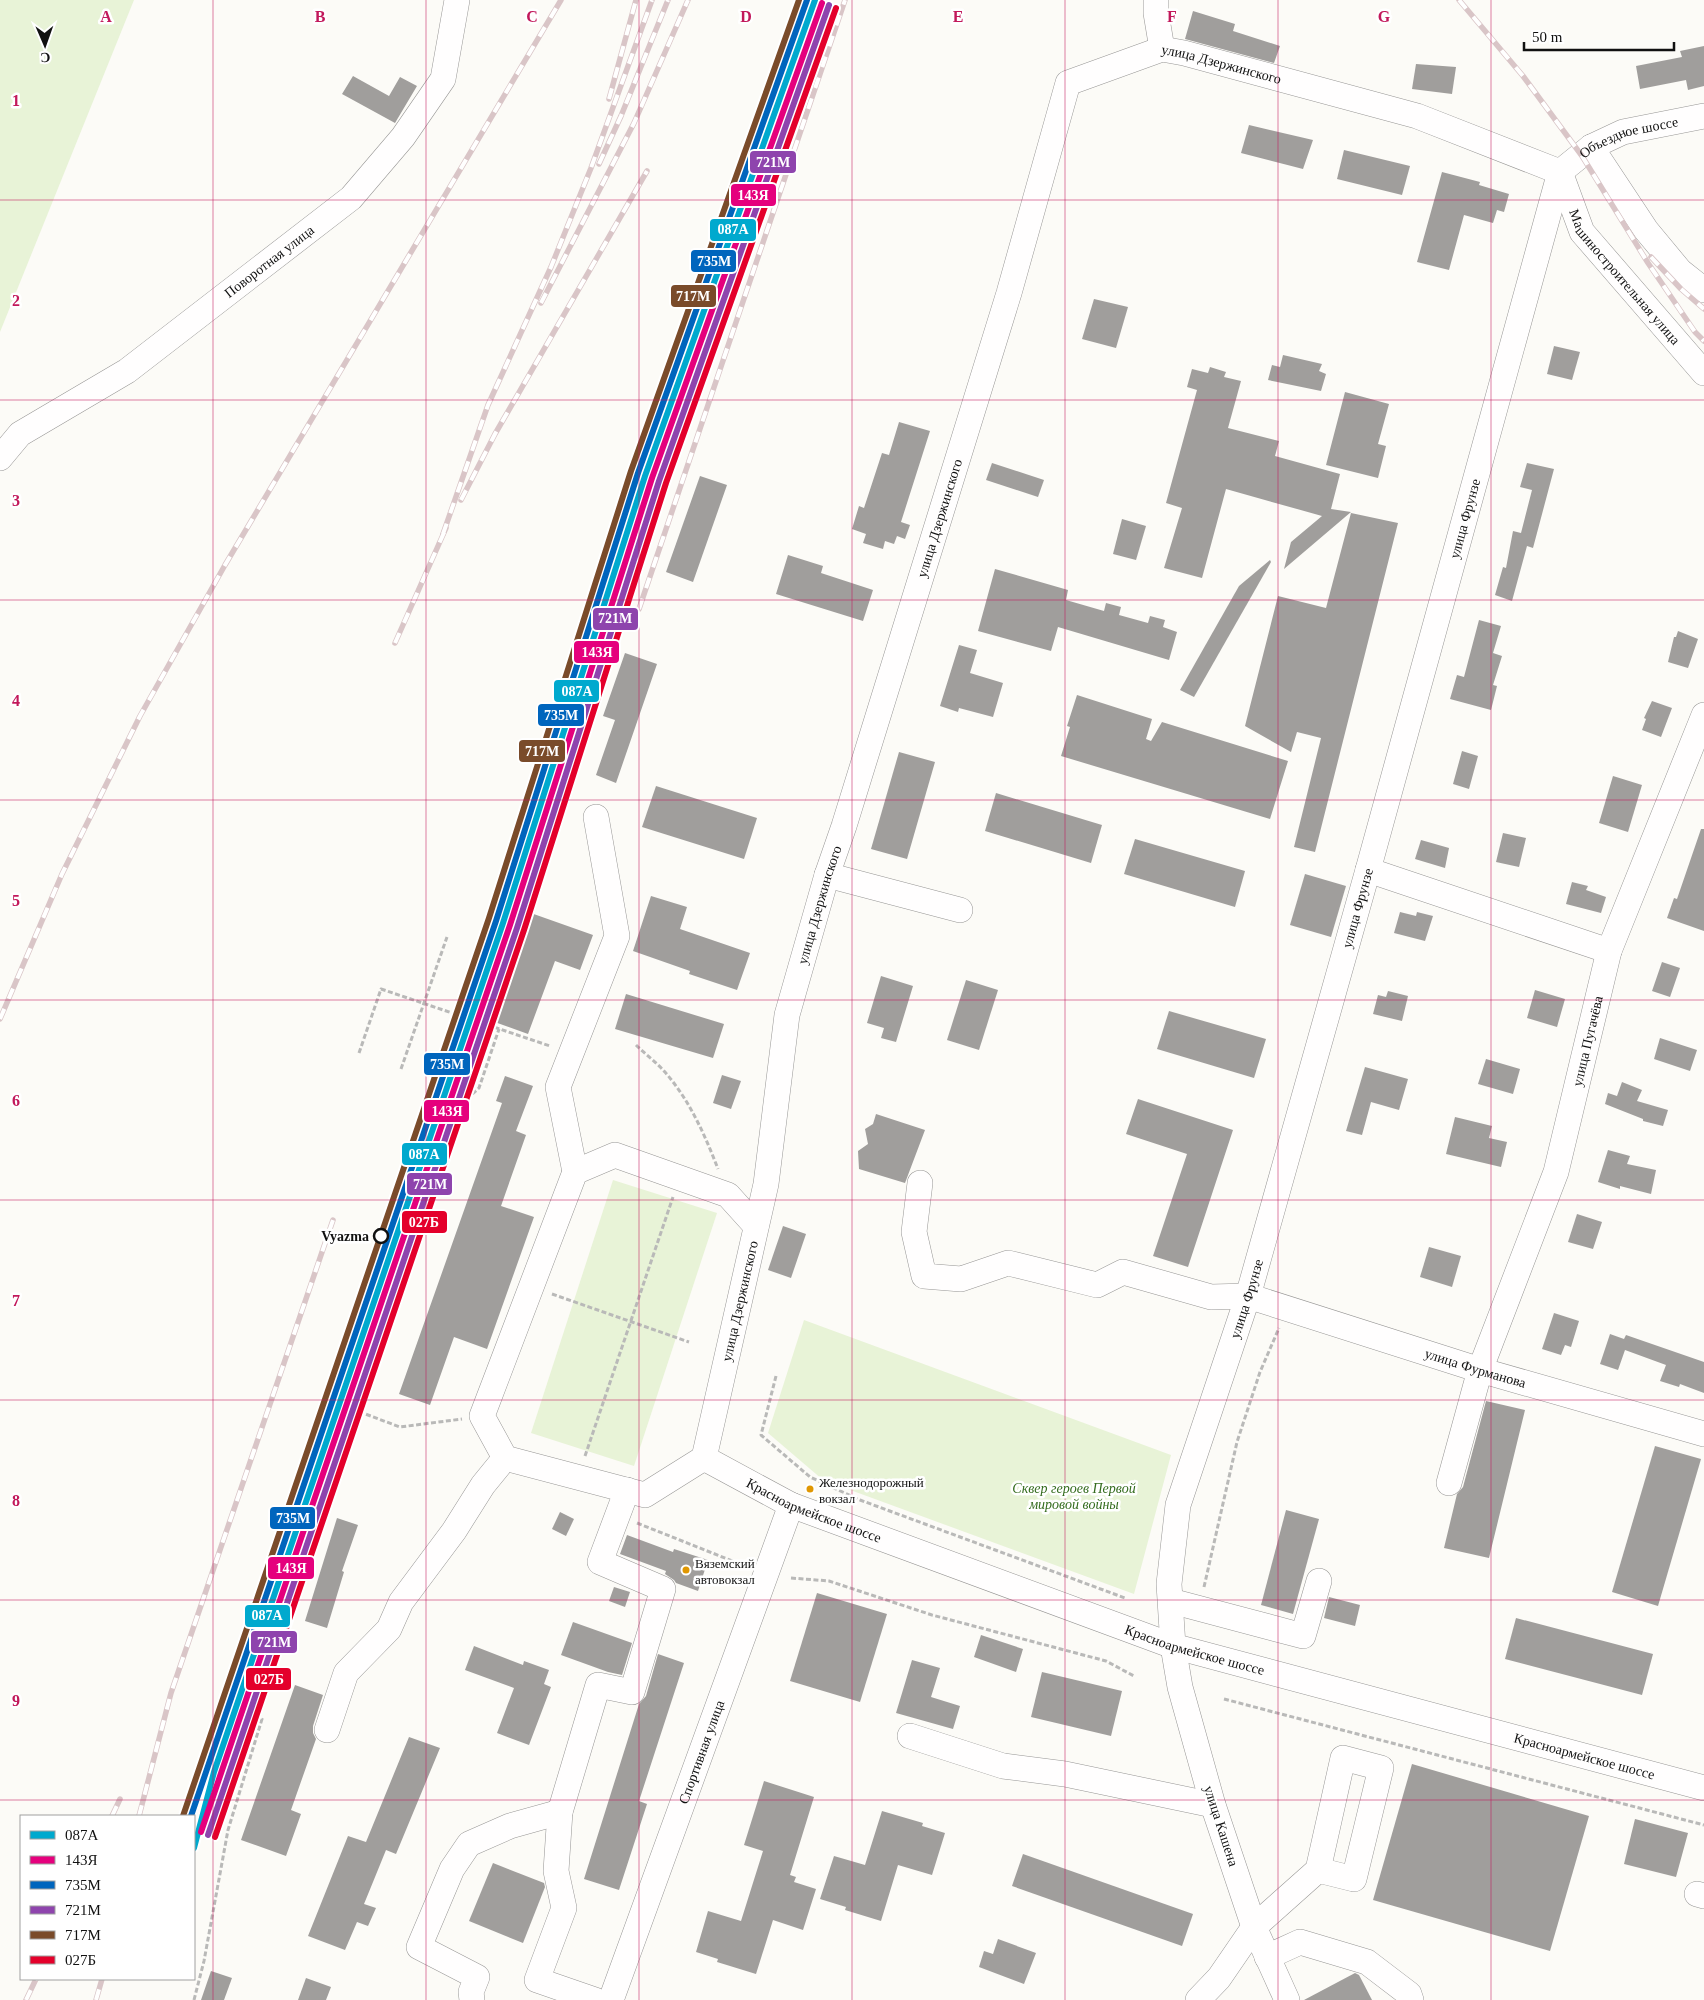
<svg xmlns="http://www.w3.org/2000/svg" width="1704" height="2000" font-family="'Times New Roman',serif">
<rect width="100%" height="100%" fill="#fcfbf7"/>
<!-- green -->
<g fill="#e8f3d7">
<polygon points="0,0 134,0 0,332"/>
<polygon points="613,1180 717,1213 634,1466 531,1433"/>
<polygon points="804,1320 1171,1455 1134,1594 823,1480 768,1433"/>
</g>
<!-- building -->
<g fill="#a09e9c">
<polygon points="1193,11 1235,24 1233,31 1280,46 1274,63 1185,39"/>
<polygon points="1704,46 1704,86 1688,90 1686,80 1640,89 1636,66 1682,57 1680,51"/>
<polygon points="1416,64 1456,67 1452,94 1412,89"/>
<polygon points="353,76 389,96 400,77 417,86 395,123 342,94"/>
<polygon points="1249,125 1313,140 1303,169 1241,153"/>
<polygon points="1344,150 1410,166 1402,195 1337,179"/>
<polygon points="1442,172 1480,182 1479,185 1509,194 1504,212 1497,210 1493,223 1464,215 1449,270 1417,262"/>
<polygon points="1094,299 1128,307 1116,348 1082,339"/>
<polygon points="1554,346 1580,352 1572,380 1547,374"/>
<polygon points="1283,355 1322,364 1319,371 1326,374 1321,391 1268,380 1272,365 1280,367"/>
<polygon points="1210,367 1226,372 1224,377 1241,381 1228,428 1279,441 1275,456 1340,474 1331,509 1351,512 1284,569 1291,542 1322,516 1226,489 1202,578 1164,568 1182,508 1166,503 1197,390 1187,387 1192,369 1208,373"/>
<polygon points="1345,392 1389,404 1378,444 1386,446 1378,478 1326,465"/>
<polygon points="899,422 930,431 901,522 910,525 905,539 897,536 894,544 885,541 883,549 863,543 866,534 852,529 859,506 864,508 882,453 889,455"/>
<polygon points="992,463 1044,480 1038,497 986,480"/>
<polygon points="1527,463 1554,469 1533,548 1527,546 1512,601 1495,595 1503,567 1506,568 1513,531 1521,533 1532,490 1520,487"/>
<polygon points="700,476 727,485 693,582 666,572"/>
<polygon points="1351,513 1398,523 1315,852 1294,847 1321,738 1297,732 1291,752 1245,726 1278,596 1326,608"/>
<polygon points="1122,519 1146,526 1136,560 1113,554"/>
<polygon points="788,555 823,566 821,573 873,590 863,621 776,594"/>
<polygon points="1270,560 1271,562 1194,697 1180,690 1239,586"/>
<polygon points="995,569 1068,590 1066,600 1104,611 1106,603 1121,607 1119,615 1148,623 1150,616 1165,620 1163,627 1177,632 1169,660 1058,627 1051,651 978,631"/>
<polygon points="1479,620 1501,626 1493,653 1502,656 1493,685 1497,686 1491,710 1450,699 1457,675 1464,677"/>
<polygon points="1678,631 1698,639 1688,668 1668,662 1674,637 1676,637"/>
<polygon points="959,645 977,650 970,673 1003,683 993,717 959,708 958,712 940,706"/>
<polygon points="625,653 657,664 616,783 596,775 615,720 603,716"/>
<polygon points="1077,695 1152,719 1146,739 1151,741 1162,722 1288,761 1270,819 1061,756 1070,727 1067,726"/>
<polygon points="1652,701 1672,708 1661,737 1642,730 1646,719 1644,718"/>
<polygon points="1462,751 1478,756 1469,789 1453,784"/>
<polygon points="899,752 935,762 907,859 871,849"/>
<polygon points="1613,776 1642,785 1628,832 1599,823"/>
<polygon points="656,786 757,818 744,859 642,827"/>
<polygon points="996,793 1102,825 1091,863 985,831"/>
<polygon points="1701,829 1704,829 1704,931 1667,918 1674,898 1677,899"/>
<polygon points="1503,833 1526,838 1519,867 1496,862"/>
<polygon points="1135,839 1245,871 1235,907 1124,874"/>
<polygon points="1421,840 1449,848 1445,868 1415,859"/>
<polygon points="1305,874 1346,886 1331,937 1290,925"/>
<polygon points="1572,882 1588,886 1586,890 1606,897 1601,913 1566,904"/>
<polygon points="651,896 687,907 680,929 750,953 737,990 689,974 690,971 633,951"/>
<polygon points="528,912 593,935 580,970 555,961 528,1034 489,1020"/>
<polygon points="1400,912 1416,916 1417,912 1433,916 1425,941 1394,933"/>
<polygon points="1662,962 1680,968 1670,997 1652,991"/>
<polygon points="881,976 913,986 896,1042 881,1038 884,1028 867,1023"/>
<polygon points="966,980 998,990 979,1050 947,1040"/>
<polygon points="1535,990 1565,999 1557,1027 1527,1018"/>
<polygon points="1388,991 1408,996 1402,1021 1373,1014 1378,995 1386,997"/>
<polygon points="626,994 724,1024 713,1058 615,1029"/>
<polygon points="1169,1011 1266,1039 1254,1078 1157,1049"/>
<polygon points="1660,1038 1697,1050 1690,1071 1654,1059"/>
<polygon points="1486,1059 1520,1069 1513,1094 1478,1084"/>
<polygon points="1365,1067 1408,1079 1399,1110 1371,1102 1362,1135 1346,1131"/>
<polygon points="722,1075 741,1081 731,1109 713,1103"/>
<polygon points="505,1076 533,1086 516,1131 526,1135 501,1206 534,1217 487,1349 454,1337 430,1405 399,1394 502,1103 496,1101"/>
<polygon points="1622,1082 1642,1090 1637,1101 1668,1110 1663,1126 1643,1121 1643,1119 1605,1104 1608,1093 1617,1096"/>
<polygon points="1138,1099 1233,1130 1188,1267 1153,1256 1187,1154 1126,1134"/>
<polygon points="876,1114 925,1130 905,1183 859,1169 858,1151 868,1144 865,1129 873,1124"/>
<polygon points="1455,1117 1492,1126 1489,1138 1507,1142 1501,1167 1446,1154"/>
<polygon points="1608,1150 1630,1156 1627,1164 1656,1170 1651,1194 1620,1186 1620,1189 1598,1182"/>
<polygon points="1577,1214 1602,1222 1593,1249 1568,1242"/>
<polygon points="783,1226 806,1234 791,1278 768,1270"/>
<polygon points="1429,1247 1461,1256 1452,1287 1420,1277"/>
<polygon points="1554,1313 1579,1321 1571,1347 1565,1345 1561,1355 1542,1349"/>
<polygon points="1610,1334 1624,1339 1626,1335 1704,1362 1704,1393 1680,1384 1679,1387 1660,1381 1666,1365 1625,1350 1618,1370 1600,1364"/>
<polygon points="1486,1401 1525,1410 1489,1558 1444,1548 1457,1494 1463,1487"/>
<polygon points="1655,1446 1701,1459 1658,1606 1612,1592"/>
<polygon points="1286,1510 1319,1519 1293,1614 1261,1605"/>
<polygon points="560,1512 574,1519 566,1536 552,1529"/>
<polygon points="337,1518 358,1525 342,1571 344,1572 327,1628 305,1621"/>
<polygon points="627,1535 673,1552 674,1549 708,1560 698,1591 676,1583 674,1580 665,1574 666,1571 620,1554"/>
<polygon points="614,1587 630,1592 625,1607 609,1601"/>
<polygon points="817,1593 887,1614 860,1702 790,1681"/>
<polygon points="1329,1597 1360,1605 1355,1626 1324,1618"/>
<polygon points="1516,1618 1653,1654 1642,1695 1505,1659"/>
<polygon points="573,1622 632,1643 622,1675 608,1672 561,1655"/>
<polygon points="981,1635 1023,1649 1016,1672 974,1657"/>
<polygon points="474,1646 523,1665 524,1661 549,1670 544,1684 551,1687 529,1745 497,1733 514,1688 465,1670"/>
<polygon points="658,1654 684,1663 639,1801 647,1804 619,1890 584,1879 639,1704 646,1696"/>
<polygon points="912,1660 940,1668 931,1697 960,1706 953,1729 896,1713"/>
<polygon points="1042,1672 1122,1691 1111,1736 1031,1717"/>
<polygon points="295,1685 323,1695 313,1726 313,1733 316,1739 291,1810 301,1814 286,1856 241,1840"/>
<polygon points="409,1737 440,1748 396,1854 386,1850 373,1882 364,1904 376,1908 368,1926 357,1922 345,1950 308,1936 348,1836 366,1842"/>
<polygon points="1412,1764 1589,1816 1550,1951 1373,1900"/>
<polygon points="764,1781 814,1797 790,1875 796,1877 794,1882 816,1889 803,1930 773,1920 756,1974 717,1962 718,1959 696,1952 708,1911 741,1921 763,1851 744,1845"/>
<polygon points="882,1811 923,1823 922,1826 945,1833 932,1875 898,1865 881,1921 845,1910 846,1907 820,1899 834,1856 865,1865"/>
<polygon points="1635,1819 1688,1833 1676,1877 1624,1864"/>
<polygon points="1023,1854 1193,1914 1182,1946 1012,1886"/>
<polygon points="493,1863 544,1883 545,1887 523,1943 469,1921"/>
<polygon points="998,1939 1036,1953 1024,1984 979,1967 984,1951 993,1954"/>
<polygon points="211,1971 232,1978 224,2000 201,2000"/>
<polygon points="1355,1973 1359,1975 1372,2000 1304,2000"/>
<polygon points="306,1978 331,1987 326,2000 298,2000"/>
</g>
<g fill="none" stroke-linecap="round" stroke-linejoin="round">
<defs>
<g id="minor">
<polyline points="1156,0 1156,13 1162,49"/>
<polyline points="1591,147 1646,230 1680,271 1704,290"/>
<path id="s1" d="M1560 172 1582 232 1704 373"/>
<path id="s2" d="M1560 172 1591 147 1623 132 1704 116"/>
<path id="s3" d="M0 458 20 434 127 371 351 198 403 137 443 79 457 0"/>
<polyline points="1368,870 1609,951"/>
<polyline points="827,875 960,910"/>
<polyline points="575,1172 558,1087 617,936 596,817"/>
<path id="s4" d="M920 1183 914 1232 924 1276 961 1279 1008 1263 1097 1285 1123 1272 1211 1297 1248 1296 1480 1370 1704 1434"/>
<path id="s5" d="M704 1458 766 1184 787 1015 827 875 844 826 1009 293 1068 83 1162 49 1184 53 1417 116 1560 172"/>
<path id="s6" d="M704 1458 791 1505 1173 1646 1704 1788"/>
<polyline points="704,1458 645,1495 505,1458 482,1416 575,1172 615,1155 728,1195 756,1226"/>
<path id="s7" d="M1449 1483 1480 1370 1556 1172 1609 951 1704 715"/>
<polyline points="1171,1601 1303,1636 1319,1581"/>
<polyline points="327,1730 346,1673 389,1629 401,1602 454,1531 483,1485 505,1458"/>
<polyline points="910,1736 1003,1766 1065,1774 1213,1805"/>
<polyline points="1697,1894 1704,1896"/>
<polyline points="1267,1957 1300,1942 1367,1962 1409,1994 1411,2000"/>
<polyline points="472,2000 471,1992 477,1977 419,1947 452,1869 469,1844 510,1826 560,1812"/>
<polyline points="595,2000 537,1980 564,1908 556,1871 560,1812 598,1685 632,1692 663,1589 600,1562 627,1490"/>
<path id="s8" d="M611 2000 791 1505"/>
<polyline points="1198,2000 1219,1978 1254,1927 1318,1870 1343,1758 1381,1768 1354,1879 1318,1870"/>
<path id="s9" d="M1287 2000 1254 1927 1213 1805 1180 1687 1173 1646 1169 1584 1178 1505 1248 1296 1368 870 1560 172"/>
</g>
</defs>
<!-- minor casing -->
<use href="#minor" stroke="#979695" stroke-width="26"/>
<!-- path -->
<g stroke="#b9b9b8" stroke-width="3" stroke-dasharray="5 2.5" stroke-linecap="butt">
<path d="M636 1045C645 1054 656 1062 664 1071 689 1099 705 1135 718 1169"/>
<polyline points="359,1053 381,989 550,1046"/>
<polyline points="401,1069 447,937"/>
<polyline points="552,1294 689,1342"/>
<polyline points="776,1376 761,1435 810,1477 860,1500 1125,1598"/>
<polyline points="352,1409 400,1427 462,1419"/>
<polyline points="585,1456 673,1197"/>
<polyline points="637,1523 745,1566"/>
<polyline points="791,1578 829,1581 932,1615 1106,1661 1134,1676"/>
<polyline points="1204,1587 1237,1442 1260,1372 1279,1328"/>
<polyline points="1224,1699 1704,1825"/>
<polyline points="194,2000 204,1961 228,1830 262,1719 251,1705 455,1110 479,1088 499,1029"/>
</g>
<!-- minor -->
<use href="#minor" stroke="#fffefe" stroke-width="25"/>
<defs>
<g id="rail">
<polyline points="1459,0 1523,76 1582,156 1648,263 1695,332 1704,341"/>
<polyline points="609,99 636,0"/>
<polyline points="599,164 621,116 668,0"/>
<polyline points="1651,257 1681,289 1704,309"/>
<polyline points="541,303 634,123 688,0"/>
<polyline points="461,500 495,434 647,171"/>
<polyline points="443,534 488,405 551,267 591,168 652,0"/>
<polyline points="639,609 845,0"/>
<polyline points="395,643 446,528"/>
<polyline points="0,1019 62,874 140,716 225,565 561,0"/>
<polyline points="112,1816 120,1799"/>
<polyline points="139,1816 171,1693 333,1220"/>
<polyline points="26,2000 36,1979"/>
<polyline points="96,2000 102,1979"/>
</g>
</defs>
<!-- rail casing -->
<use href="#rail" stroke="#d9c5c7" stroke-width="5.5"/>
<!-- rail -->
<use href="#rail" stroke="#fff" stroke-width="4" stroke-dasharray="11" stroke-linecap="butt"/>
<defs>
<polyline id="rail-1" points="194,1848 214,1772 503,923 645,476 815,0"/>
<polyline id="rail-2" points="201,1832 510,925 652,478 822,3"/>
<polyline id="rail-3" points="191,1816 496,921 638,473 807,0"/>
<polyline id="rail-4" points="208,1835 517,928 659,481 829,5"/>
<polyline id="rail-5" points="183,1816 489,918 631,471 799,0"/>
<polyline id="rail-6" points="215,1837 524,930 666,483 836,8"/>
</defs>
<!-- rail-1 casing -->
<use href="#rail-1" stroke="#fff" stroke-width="10"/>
<!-- rail-2 casing -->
<use href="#rail-2" stroke="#fff" stroke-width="10"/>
<!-- rail-3 casing -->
<use href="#rail-3" stroke="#fff" stroke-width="10"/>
<!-- rail-4 casing -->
<use href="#rail-4" stroke="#fff" stroke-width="10"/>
<!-- rail-5 casing -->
<use href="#rail-5" stroke="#fff" stroke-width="10"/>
<!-- rail-6 casing -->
<use href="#rail-6" stroke="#fff" stroke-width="10"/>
<!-- rail-1 -->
<use href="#rail-1" stroke="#00a9ce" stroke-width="6"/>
<!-- rail-2 -->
<use href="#rail-2" stroke="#e5007d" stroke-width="6"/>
<!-- rail-3 -->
<use href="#rail-3" stroke="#0065bd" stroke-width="6"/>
<!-- rail-4 -->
<use href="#rail-4" stroke="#8e44ad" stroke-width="6"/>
<!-- rail-5 -->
<use href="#rail-5" stroke="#7a4b2a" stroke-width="6"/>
<!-- rail-6 -->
<use href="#rail-6" stroke="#e4002b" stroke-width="6"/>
</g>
<!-- grid -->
<path fill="none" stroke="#c2185b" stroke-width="1" stroke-opacity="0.55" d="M213 0V2000M426 0V2000M639 0V2000M852 0V2000M1065 0V2000M1278 0V2000M1491 0V2000M0 200H1704M0 400H1704M0 600H1704M0 800H1704M0 1000H1704M0 1200H1704M0 1400H1704M0 1600H1704M0 1800H1704"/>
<!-- markers -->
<circle fill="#fff" stroke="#111" stroke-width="2.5" cx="381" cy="1236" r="7"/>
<g fill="#e09702" stroke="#fff" stroke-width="2">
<circle cx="810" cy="1489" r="4.5"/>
<circle cx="686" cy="1570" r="4.5"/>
</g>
<g text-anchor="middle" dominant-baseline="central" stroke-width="5" stroke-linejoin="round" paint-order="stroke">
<!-- bus labels -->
<g font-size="13" fill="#111" stroke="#fff" text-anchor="start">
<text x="819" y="1482">Железнодорожный<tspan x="819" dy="16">вокзал</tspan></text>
<text x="695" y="1563">Вяземский<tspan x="695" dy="16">автовокзал</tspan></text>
</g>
<!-- street labels -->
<g font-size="14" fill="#111" stroke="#fff">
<text stroke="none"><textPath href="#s5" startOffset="1586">улица Дзержинского</textPath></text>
<text stroke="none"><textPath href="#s2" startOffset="79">Объездное шоссе</textPath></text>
<text stroke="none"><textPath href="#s3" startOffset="335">Поворотная улица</textPath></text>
<text stroke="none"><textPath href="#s1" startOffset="125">Машиностроительная улица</textPath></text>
<text stroke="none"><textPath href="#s5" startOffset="971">улица Дзержинского</textPath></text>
<text stroke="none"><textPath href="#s9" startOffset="1542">улица Фрунзе</textPath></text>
<text stroke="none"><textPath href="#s5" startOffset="566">улица Дзержинского</textPath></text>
<text stroke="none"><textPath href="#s9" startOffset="1138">улица Фрунзе</textPath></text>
<text stroke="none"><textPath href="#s7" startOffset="464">улица Пугачёва</textPath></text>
<text stroke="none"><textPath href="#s9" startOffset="732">улица Фрунзе</textPath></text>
<text stroke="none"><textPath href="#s5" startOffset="161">улица Дзержинского</textPath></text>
<text stroke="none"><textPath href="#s4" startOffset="669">улица Фурманова</textPath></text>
<text stroke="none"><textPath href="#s6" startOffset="122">Красноармейское шоссе</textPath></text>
<text stroke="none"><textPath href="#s6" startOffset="528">Красноармейское шоссе</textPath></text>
<text stroke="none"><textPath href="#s8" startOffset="264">Спортивная улица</textPath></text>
<text stroke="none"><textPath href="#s6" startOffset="932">Красноармейское шоссе</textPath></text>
<text transform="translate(1221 1826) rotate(72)">улица Кашена</text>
</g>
<!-- stop labels -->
<g font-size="14" font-weight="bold" fill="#111" stroke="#fff" text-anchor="end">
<text x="369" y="1236">Vyazma</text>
</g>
<!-- park labels -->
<g font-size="14" font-style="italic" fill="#346c1e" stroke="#fff">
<text x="1074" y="1488">Сквер героев Первой<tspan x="1074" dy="16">мировой войны</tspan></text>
</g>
</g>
<g font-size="16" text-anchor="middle" font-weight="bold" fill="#c2185b" stroke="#fff" stroke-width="5" stroke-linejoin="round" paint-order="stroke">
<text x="106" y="22">A</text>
<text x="320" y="22">B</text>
<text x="532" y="22">C</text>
<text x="746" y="22">D</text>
<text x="958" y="22">E</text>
<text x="1172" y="22">F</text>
<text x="1384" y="22">G</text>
<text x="16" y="106">1</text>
<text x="16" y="306">2</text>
<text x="16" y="506">3</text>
<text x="16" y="706">4</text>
<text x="16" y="906">5</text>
<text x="16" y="1106">6</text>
<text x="16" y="1306">7</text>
<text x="16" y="1506">8</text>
<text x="16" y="1706">9</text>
</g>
<g stroke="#fff" stroke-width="2">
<rect x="749" y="150" width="48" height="24" rx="5" fill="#8e44ad"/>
<rect x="730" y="183" width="47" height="24" rx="5" fill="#e5007d"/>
<rect x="709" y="218" width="48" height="24" rx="5" fill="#00a9ce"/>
<rect x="690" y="249" width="47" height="24" rx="5" fill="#0065bd"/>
<rect x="670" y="284" width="47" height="24" rx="5" fill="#7a4b2a"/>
<rect x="592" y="607" width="47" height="24" rx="5" fill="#8e44ad"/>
<rect x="573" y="640" width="47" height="24" rx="5" fill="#e5007d"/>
<rect x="553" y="679" width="47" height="24" rx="5" fill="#00a9ce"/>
<rect x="537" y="703" width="48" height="24" rx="5" fill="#0065bd"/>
<rect x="518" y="739" width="48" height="24" rx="5" fill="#7a4b2a"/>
<rect x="423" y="1052" width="48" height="24" rx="5" fill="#0065bd"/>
<rect x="423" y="1099" width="47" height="24" rx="5" fill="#e5007d"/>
<rect x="401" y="1142" width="47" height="24" rx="5" fill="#00a9ce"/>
<rect x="406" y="1172" width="47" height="24" rx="5" fill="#8e44ad"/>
<rect x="401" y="1210" width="47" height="24" rx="5" fill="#e4002b"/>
<rect x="269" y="1506" width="47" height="24" rx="5" fill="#0065bd"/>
<rect x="267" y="1556" width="48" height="24" rx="5" fill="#e5007d"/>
<rect x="244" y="1604" width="47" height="24" rx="5" fill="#00a9ce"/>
<rect x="250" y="1630" width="48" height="24" rx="5" fill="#8e44ad"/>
<rect x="245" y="1667" width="47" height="24" rx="5" fill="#e4002b"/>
</g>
<g font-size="14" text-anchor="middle" font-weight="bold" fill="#fff">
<text x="773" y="167">721М</text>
<text x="753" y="200">143Я</text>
<text x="733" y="234">087А</text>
<text x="714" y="266">735М</text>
<text x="693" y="301">717М</text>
<text x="615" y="623">721М</text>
<text x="597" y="657">143Я</text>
<text x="577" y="696">087А</text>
<text x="561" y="720">735М</text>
<text x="542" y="756">717М</text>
<text x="447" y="1069">735М</text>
<text x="447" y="1116">143Я</text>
<text x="424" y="1159">087А</text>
<text x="430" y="1189">721М</text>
<text x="424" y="1227">027Б</text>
<text x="293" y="1523">735М</text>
<text x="291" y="1573">143Я</text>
<text x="267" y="1620">087А</text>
<text x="274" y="1647">721М</text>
<text x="269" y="1684">027Б</text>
</g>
<!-- legend -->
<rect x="20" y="1815" width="175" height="165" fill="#ffffff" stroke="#a0a0a0"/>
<rect x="30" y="1831" width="25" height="8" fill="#00a9ce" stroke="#a0a0a0"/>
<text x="65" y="1840" font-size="15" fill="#111111">087А</text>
<rect x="30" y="1856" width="25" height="8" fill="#e5007d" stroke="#a0a0a0"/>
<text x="65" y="1865" font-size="15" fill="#111111">143Я</text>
<rect x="30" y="1881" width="25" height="8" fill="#0065bd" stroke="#a0a0a0"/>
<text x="65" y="1890" font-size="15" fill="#111111">735М</text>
<rect x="30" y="1906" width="25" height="8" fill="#8e44ad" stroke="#a0a0a0"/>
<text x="65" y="1915" font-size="15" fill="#111111">721М</text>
<rect x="30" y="1931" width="25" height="8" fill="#7a4b2a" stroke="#a0a0a0"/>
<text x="65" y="1940" font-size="15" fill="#111111">717М</text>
<rect x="30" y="1956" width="25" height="8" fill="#e4002b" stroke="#a0a0a0"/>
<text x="65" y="1965" font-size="15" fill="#111111">027Б</text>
<!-- north arrow -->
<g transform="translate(45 45) rotate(178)" stroke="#ffffff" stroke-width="4" paint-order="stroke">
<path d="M0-4L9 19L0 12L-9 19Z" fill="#111111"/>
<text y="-8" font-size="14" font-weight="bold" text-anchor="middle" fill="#111111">С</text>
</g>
<!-- scale -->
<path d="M1524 42v8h150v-8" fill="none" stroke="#111111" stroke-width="2.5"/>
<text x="1532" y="42" font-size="15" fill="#111111" stroke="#ffffff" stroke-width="4" paint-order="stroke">50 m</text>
</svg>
